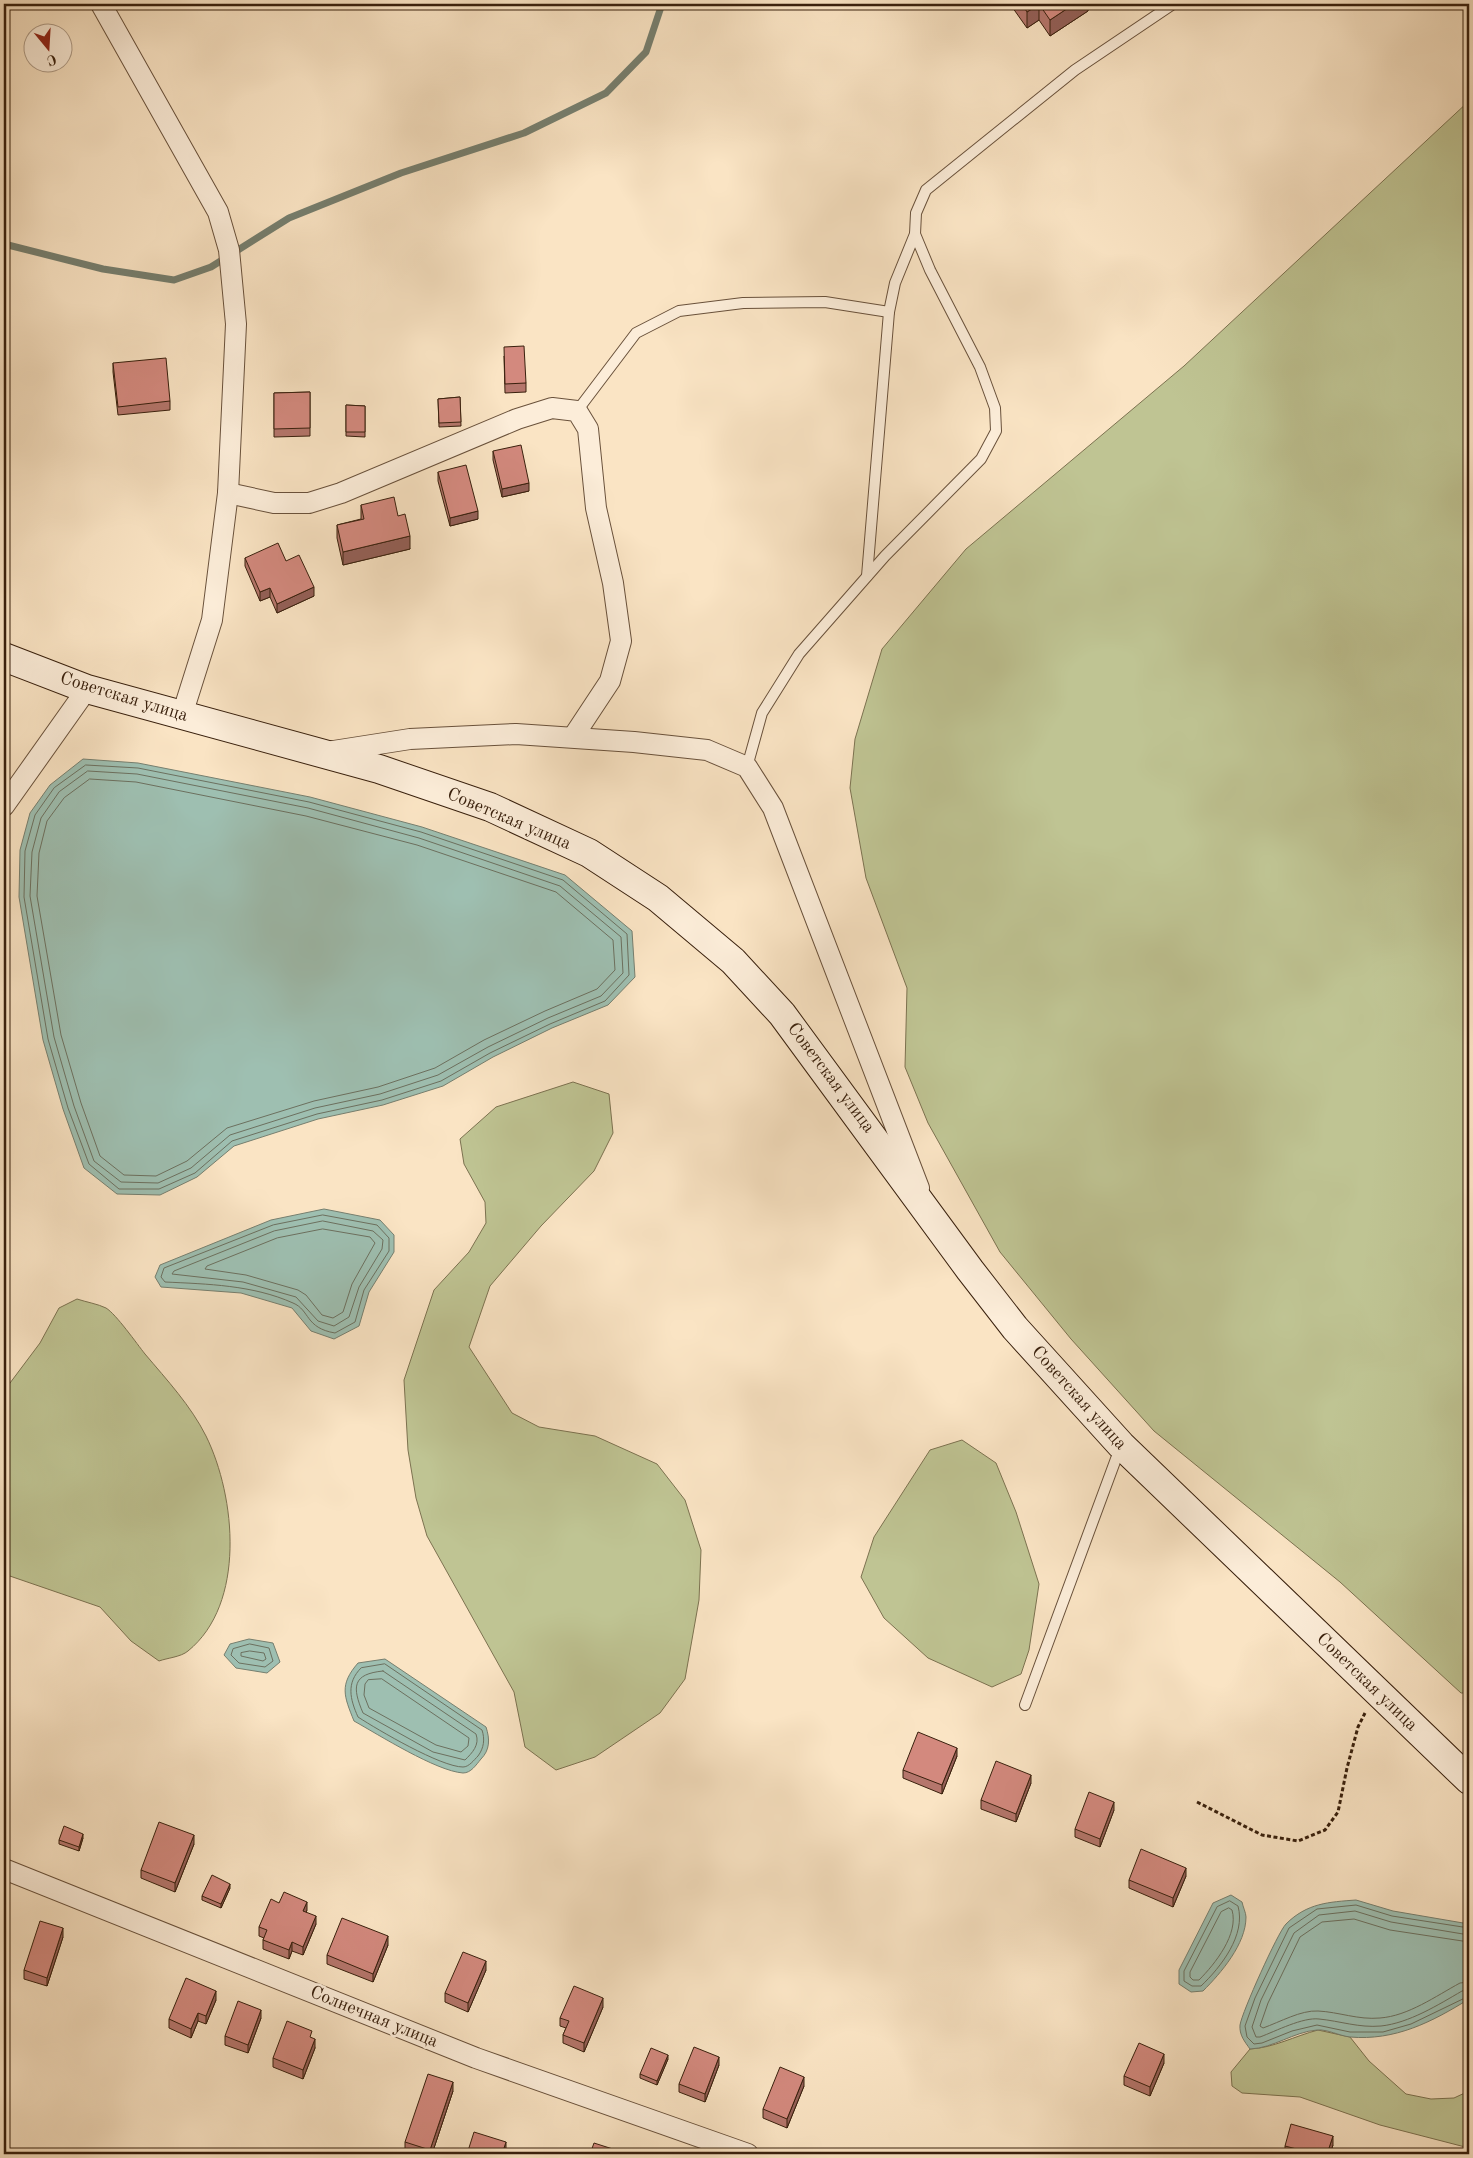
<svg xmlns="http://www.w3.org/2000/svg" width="1473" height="2158" font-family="'Old Standard TT',serif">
<rect width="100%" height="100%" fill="#fae4c4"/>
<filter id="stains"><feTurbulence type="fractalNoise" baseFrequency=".004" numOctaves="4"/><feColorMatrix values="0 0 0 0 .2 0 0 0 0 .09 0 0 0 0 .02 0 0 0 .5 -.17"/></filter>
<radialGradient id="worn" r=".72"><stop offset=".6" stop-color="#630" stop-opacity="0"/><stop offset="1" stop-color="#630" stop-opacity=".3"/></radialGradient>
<!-- green -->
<g fill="#bfc493" stroke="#7c7250">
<polygon points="1469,101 1469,1693 1461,1693 1340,1582 1154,1431 1071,1339 1000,1252 928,1123 905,1067 907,988 866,878 850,788 855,739 882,649 966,549 1184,366"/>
<polygon points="573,1082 609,1094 613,1133 594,1171 541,1226 490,1286 469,1347 512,1413 539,1427 595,1436 657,1464 685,1500 701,1550 699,1600 685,1679 660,1713 595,1757 556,1770 525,1747 514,1692 427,1536 416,1498 408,1450 404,1380 434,1290 469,1252 486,1223 485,1202 464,1164 460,1139 496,1107"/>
<path d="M77 1299C86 1302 98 1304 106 1308 116 1314 137 1344 145 1354 167 1380 191 1406 206 1436 236 1497 246 1604 188 1651 181 1657 167 1658 159 1661L131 1641 100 1607 4 1574V1391L40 1343 59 1308Z"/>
<polygon points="962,1440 996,1463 1016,1512 1039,1584 1029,1650 1021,1674 992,1687 928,1658 884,1618 861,1577 874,1537 930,1450"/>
<path d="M1318 2030 1350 2037 1369 2061 1406 2094 1431 2099 1454 2098 1469 2091V2148L1380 2125 1300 2097 1242 2093 1232 2086 1231 2072 1250 2049C1273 2048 1295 2036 1318 2030Z"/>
</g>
<!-- water -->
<g fill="#9ebfb1" stroke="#767f6f">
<polygon points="83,759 138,763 310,797 422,827 565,875 632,931 635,977 608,1005 552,1028 493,1057 443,1086 383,1105 318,1119 234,1146 197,1177 160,1195 117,1194 84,1168 63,1109 43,1040 19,897 20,850 30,813 50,785"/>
<polygon points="324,1209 380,1220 394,1235 394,1252 369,1292 359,1326 334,1339 311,1331 292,1308 241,1293 161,1287 155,1277 160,1265 271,1220"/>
<polygon points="249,1639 273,1643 280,1662 267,1673 236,1668 224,1655 230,1644"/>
<path d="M385 1659 486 1727C490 1739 490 1750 481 1759 476 1765 471 1773 463 1773 436 1771 379 1735 354 1721 344 1696 339 1685 358 1663Z"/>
<path d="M1231 1895 1242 1902C1243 1907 1246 1913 1246 1917 1246 1944 1221 1973 1203 1991L1191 1992 1179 1984V1970L1213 1903Z"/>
<path d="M1356 1900 1393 1911 1469 1924V1999C1432 2022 1395 2041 1350 2037 1340 2036 1327 2029 1317 2030 1293 2032 1274 2048 1250 2049 1245 2042 1239 2035 1240 2025 1242 2012 1278 1932 1286 1924 1307 1903 1329 1902 1356 1900Z"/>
</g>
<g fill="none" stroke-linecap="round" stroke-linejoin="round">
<!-- shore -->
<g stroke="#6c705f" stroke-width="1">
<polygon points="86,765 138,768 309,802 421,832 563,880 627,934 629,975 605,1001 550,1024 490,1053 441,1081 382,1100 317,1114 232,1141 195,1173 159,1189 119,1189 89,1164 68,1108 48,1039 24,897 25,851 35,815 54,788"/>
<polygon points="88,771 137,774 308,808 419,838 560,886 621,937 623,973 601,996 548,1018 488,1047 438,1075 380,1094 315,1108 230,1135 191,1168 158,1183 121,1182 94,1161 74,1106 54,1037 30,896 32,852 41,818 59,792"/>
<polygon points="90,779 136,782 306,816 417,845 556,892 613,940 615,970 597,989 545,1011 484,1040 435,1068 378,1087 314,1101 227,1128 187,1161 156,1176 124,1175 100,1156 81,1103 61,1035 37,896 39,853 47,821 64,798"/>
<path d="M323 1215 377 1225 389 1238V1251L364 1290 355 1322 335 1333C305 1328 310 1310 293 1303 253 1285 207 1284 165 1282L161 1277 164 1268 273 1225Z"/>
<polygon points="323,1221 373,1231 383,1240 382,1249 359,1287 349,1317 334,1326 318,1321 296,1297 243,1282 172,1274 174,1271 274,1231"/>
<polygon points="323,1229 370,1237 375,1243 352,1284 343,1312 333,1318 322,1315 306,1295 298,1290 246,1275 205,1269 207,1266 277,1238"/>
<polygon points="250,1644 269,1648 273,1661 265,1667 239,1663 231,1655 233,1649"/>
<polygon points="250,1651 264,1653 266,1659 263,1661 241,1656 241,1653"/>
<path d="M385 1664 482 1730C485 1739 484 1748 478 1756 474 1760 469 1767 463 1767 441 1767 378 1730 358 1717 350 1699 346 1683 361 1668Z"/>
<path d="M383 1671 476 1734C480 1745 472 1753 465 1760L433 1752 363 1713C352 1687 352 1674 383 1671Z"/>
<polygon points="382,1679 469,1738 468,1746 461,1752 436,1745 369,1708 364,1695 365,1684 368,1680"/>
<path d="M1230 1901 1238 1906C1246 1935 1221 1967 1201 1986H1192L1184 1981V1971L1217 1907Z"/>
<path d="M1229 1908 1232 1910C1239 1934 1215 1964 1199 1980H1193L1190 1977V1972L1221 1912Z"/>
<polyline points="1469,1928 1392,1916 1356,1905 1317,1909 1289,1928 1255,1998 1245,2026 1247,2037 1254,2044 1262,2043 1292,2031 1317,2025 1350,2032 1383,2032 1411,2024 1469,1996"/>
<path d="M1469 1935 1391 1922 1355 1911 1319 1915 1294 1933 1261 2000 1252 2027 1256 2037H1260C1276 2031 1303 2017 1319 2019 1340 2021 1359 2028 1381 2026 1409 2023 1438 2005 1462 1991L1469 1989"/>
<path d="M1469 1942 1390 1930 1354 1919 1322 1922 1300 1937 1268 2003 1260 2026 1263 2028C1280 2022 1301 2010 1318 2011 1339 2012 1358 2020 1380 2018 1408 2016 1436 1996 1460 1983L1469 1982"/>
</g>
<!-- stream -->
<polyline stroke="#767f6f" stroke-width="7" points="4,244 103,269 174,280 211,267 289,218 401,173 524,133 606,93 646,52 662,4"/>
<defs>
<g id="lane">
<polyline points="577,411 636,333 679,311 743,303 825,302 889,312"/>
<polyline points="867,576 889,312 895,283 915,234"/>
<polyline points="747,767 762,713 799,654 885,556 981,459 996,431 995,408 980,367 930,270 915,234 916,213 926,190 1075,70 1173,4"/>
<polyline points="1025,1705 1120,1448"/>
</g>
<g id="street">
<polyline points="101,4 218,212 229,250 236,324 228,493 212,620 182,715"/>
<polyline points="228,493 274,503 309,503 341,493 517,419 552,408 577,411 588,429 596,508 613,583 621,641 610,681 573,737"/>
<polyline points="327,752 410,739 516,734 634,742 707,750 747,767 773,808 919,1188"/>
<polyline points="4,806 87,689"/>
<polyline points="4,1869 476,2058 748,2154"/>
</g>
<polyline id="secondary" points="4,657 87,689 379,769 490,807 589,853 658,898 733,961 782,1014 970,1270 1015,1328 1121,1445 1469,1780"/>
</defs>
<!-- lane casing -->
<use href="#lane" stroke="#69513b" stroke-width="12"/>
<!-- street casing -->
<use href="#street" stroke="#69513b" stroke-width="22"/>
<!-- secondary casing -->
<use href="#secondary" stroke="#39200d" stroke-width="30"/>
<!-- path -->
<polyline stroke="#39200d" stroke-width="3" stroke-dasharray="4 2.5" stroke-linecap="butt" points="1197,1802 1262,1835 1298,1841 1325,1830 1338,1812 1347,1768 1358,1727 1365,1713"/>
<!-- lane -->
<use href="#lane" stroke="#fcedd9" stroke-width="10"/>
<!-- street -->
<use href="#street" stroke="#fcedd9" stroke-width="20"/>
<!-- secondary -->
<use href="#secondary" stroke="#fcedd9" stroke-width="28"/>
</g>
<!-- wall -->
<g fill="#b5766c" stroke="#39200d">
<polygon points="1010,4 1088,4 1088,11 1050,36 1039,20 1027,28"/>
<polygon points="504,356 526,383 526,392 505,393"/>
<polygon points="113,363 170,401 170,410 118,415 113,372"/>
<polygon points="310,392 310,436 274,437 274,393"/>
<polygon points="460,397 461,426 439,427 438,399"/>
<polygon points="346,405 365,406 365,437 346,436"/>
<polygon points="493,451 529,491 502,497 493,460"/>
<polygon points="438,472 478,519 450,526 438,481"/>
<polygon points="361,505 398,516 410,549 343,565 337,538 337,525 361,519"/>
<polygon points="245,558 286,561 314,596 277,613 270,597 260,601 245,566"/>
<polygon points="957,1756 942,1794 903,1778 903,1770"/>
<polygon points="1031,1783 1016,1822 981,1809 981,1800"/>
<polygon points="1114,1810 1100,1847 1075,1837 1075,1829"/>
<polygon points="83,1838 79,1851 59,1844 59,1840"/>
<polygon points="194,1844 175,1892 141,1878 141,1870"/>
<polygon points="1186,1876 1173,1907 1129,1888 1129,1880"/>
<polygon points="230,1888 221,1908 202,1900 202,1896"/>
<polygon points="279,1903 307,1910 306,1912 316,1924 303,1955 292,1951 289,1959 263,1949 263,1940 264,1938 259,1936 259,1927"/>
<polygon points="63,1937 47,1986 24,1979 24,1970"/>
<polygon points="388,1945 373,1982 327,1964 327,1955"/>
<polygon points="486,1970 468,2012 445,2002 445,1993"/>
<polygon points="216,2000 206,2024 198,2021 191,2038 169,2028 169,2019"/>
<polygon points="603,2007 584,2052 563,2043 563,2035 566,2028 560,2026 560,2018"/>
<polygon points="261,2018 248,2053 225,2045 225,2036"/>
<polygon points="312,2038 315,2048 303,2079 273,2067 273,2058"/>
<polygon points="668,2059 657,2085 640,2078 640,2074"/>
<polygon points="1164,2063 1150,2096 1124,2085 1124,2076"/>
<polygon points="719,2065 705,2102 679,2092 679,2084"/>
<polygon points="804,2086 787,2128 763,2118 763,2109"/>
<polygon points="453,2091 432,2154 416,2154 405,2151 405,2142"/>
<polygon points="1333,2145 1330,2154 1285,2154 1285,2146"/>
</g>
<!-- shaded-wall -->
<g fill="#946058" stroke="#39200d">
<polygon points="1039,4 1039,20 1027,28 1027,12"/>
<polygon points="1074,4 1088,4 1088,11 1050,36 1050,20"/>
<polygon points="529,483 529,491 502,497 502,489"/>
<polygon points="478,511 478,519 450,526 450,518"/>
<polygon points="410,536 410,549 343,565 343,552"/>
<polygon points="314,587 314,596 277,613 277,604"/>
<polygon points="270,588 270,597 260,601 260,592"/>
<polygon points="957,1748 957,1756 942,1794 942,1785"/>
<polygon points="1031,1775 1031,1783 1016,1822 1016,1814"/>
<polygon points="1114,1802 1114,1810 1100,1847 1100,1839"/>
<polygon points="83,1834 83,1838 79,1851 79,1847"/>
<polygon points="194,1835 194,1844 175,1892 175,1883"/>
<polygon points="1186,1868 1186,1876 1173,1907 1173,1898"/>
<polygon points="230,1884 230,1888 221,1908 221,1904"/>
<polygon points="307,1902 307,1910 303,1919 303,1911"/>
<polygon points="316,1916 316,1924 303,1955 303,1947"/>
<polygon points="63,1928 63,1937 47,1986 47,1978"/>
<polygon points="388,1936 388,1945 373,1982 373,1974"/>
<polygon points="292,1942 292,1951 289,1959 289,1950"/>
<polygon points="486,1961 486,1970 468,2012 468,2003"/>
<polygon points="216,1991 216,2000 206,2024 206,2016"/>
<polygon points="603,1998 603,2007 584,2052 584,2043"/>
<polygon points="261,2010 261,2018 248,2053 248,2045"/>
<polygon points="198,2013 198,2021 191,2038 191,2029"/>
<polygon points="315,2039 315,2048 303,2079 303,2070"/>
<polygon points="1164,2054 1164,2063 1150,2096 1150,2087"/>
<polygon points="668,2055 668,2059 657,2085 657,2081"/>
<polygon points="719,2057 719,2065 705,2102 705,2094"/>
<polygon points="804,2077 804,2086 787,2128 787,2119"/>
<polygon points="453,2082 453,2091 432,2154 430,2154 430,2150"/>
<polygon points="1333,2136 1333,2145 1330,2154 1327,2154"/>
<polygon points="506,2142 506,2150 504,2154 502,2154"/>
</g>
<!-- building -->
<g fill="#d3897e" stroke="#39200d">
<polygon points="1022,4 1039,4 1027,12"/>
<polygon points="1039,4 1074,4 1050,20"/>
<polygon points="524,346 526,383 505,384 504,347"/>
<polygon points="166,358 170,401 118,407 113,363"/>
<polygon points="310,392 310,428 274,429 274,393"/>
<polygon points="460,397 461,422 439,423 438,399"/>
<polygon points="346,405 365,406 365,432 346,432"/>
<polygon points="521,445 529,483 502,489 493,451"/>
<polygon points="466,465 478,511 450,518 438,472"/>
<polygon points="394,497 398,516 405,514 410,536 343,552 337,525 364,519 361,505"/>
<polygon points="278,543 286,561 299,555 314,587 277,604 270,588 260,592 245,558"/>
<polygon points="918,1732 957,1748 942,1785 903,1770"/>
<polygon points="996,1761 1031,1775 1016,1814 981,1800"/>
<polygon points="1089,1792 1114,1802 1100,1839 1075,1829"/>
<polygon points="159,1822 194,1835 175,1883 141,1870"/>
<polygon points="64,1826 83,1834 79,1847 59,1840"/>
<polygon points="1141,1849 1186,1868 1173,1898 1129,1880"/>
<polygon points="212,1875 230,1884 221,1904 202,1896"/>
<polygon points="284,1892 307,1902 303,1911 316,1916 303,1947 292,1942 289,1950 263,1940 267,1930 259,1927 271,1899 279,1903"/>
<polygon points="342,1918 388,1936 373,1974 327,1955"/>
<polygon points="40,1921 63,1928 47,1978 24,1970"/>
<polygon points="463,1952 486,1961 468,2003 445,1993"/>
<polygon points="186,1978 216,1991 206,2016 198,2013 191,2029 169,2019"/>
<polygon points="574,1986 603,1998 584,2043 563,2035 569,2021 560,2018"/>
<polygon points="238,2001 261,2010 248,2045 225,2036"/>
<polygon points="287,2021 312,2031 310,2037 315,2039 303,2070 273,2058"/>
<polygon points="1139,2043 1164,2054 1150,2087 1124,2076"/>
<polygon points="694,2047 719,2057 705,2094 679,2084"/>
<polygon points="651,2048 668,2055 657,2081 640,2074"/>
<polygon points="780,2067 804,2077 787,2119 763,2109"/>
<polygon points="428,2074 453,2082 430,2150 405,2142"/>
<polygon points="1291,2124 1333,2136 1327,2154 1316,2154 1285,2146"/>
<polygon points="474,2132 506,2142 502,2154 467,2154"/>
<polygon points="594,2143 619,2151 618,2154 590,2154"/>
</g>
<g text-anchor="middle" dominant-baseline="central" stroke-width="5" stroke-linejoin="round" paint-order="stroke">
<!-- street labels -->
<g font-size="18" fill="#39200d" stroke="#fcedd9">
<text transform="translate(124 697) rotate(17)">Советская улица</text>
<text transform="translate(509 819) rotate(23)">Советская улица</text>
<text transform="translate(831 1078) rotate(53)">Советская улица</text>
<text transform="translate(1079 1398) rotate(48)">Советская улица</text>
<text transform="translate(1367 1682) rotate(44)">Советская улица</text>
<text transform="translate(374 2017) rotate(22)">Солнечная улица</text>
</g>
</g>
<!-- margin -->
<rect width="1473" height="2158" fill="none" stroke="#fae4c4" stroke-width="20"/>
<rect x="5" y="5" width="1463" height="2148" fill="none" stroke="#39200d" stroke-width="2.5"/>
<rect x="10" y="10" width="1453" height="2138" fill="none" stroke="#39200d"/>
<!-- north arrow -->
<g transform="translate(48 48) rotate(162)"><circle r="24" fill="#fcedd9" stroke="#ae9b87"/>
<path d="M0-4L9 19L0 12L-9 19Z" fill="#8f2418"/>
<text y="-8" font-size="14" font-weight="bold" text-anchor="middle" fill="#39200d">С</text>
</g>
<rect width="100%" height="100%" filter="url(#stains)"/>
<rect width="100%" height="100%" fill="url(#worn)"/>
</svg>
